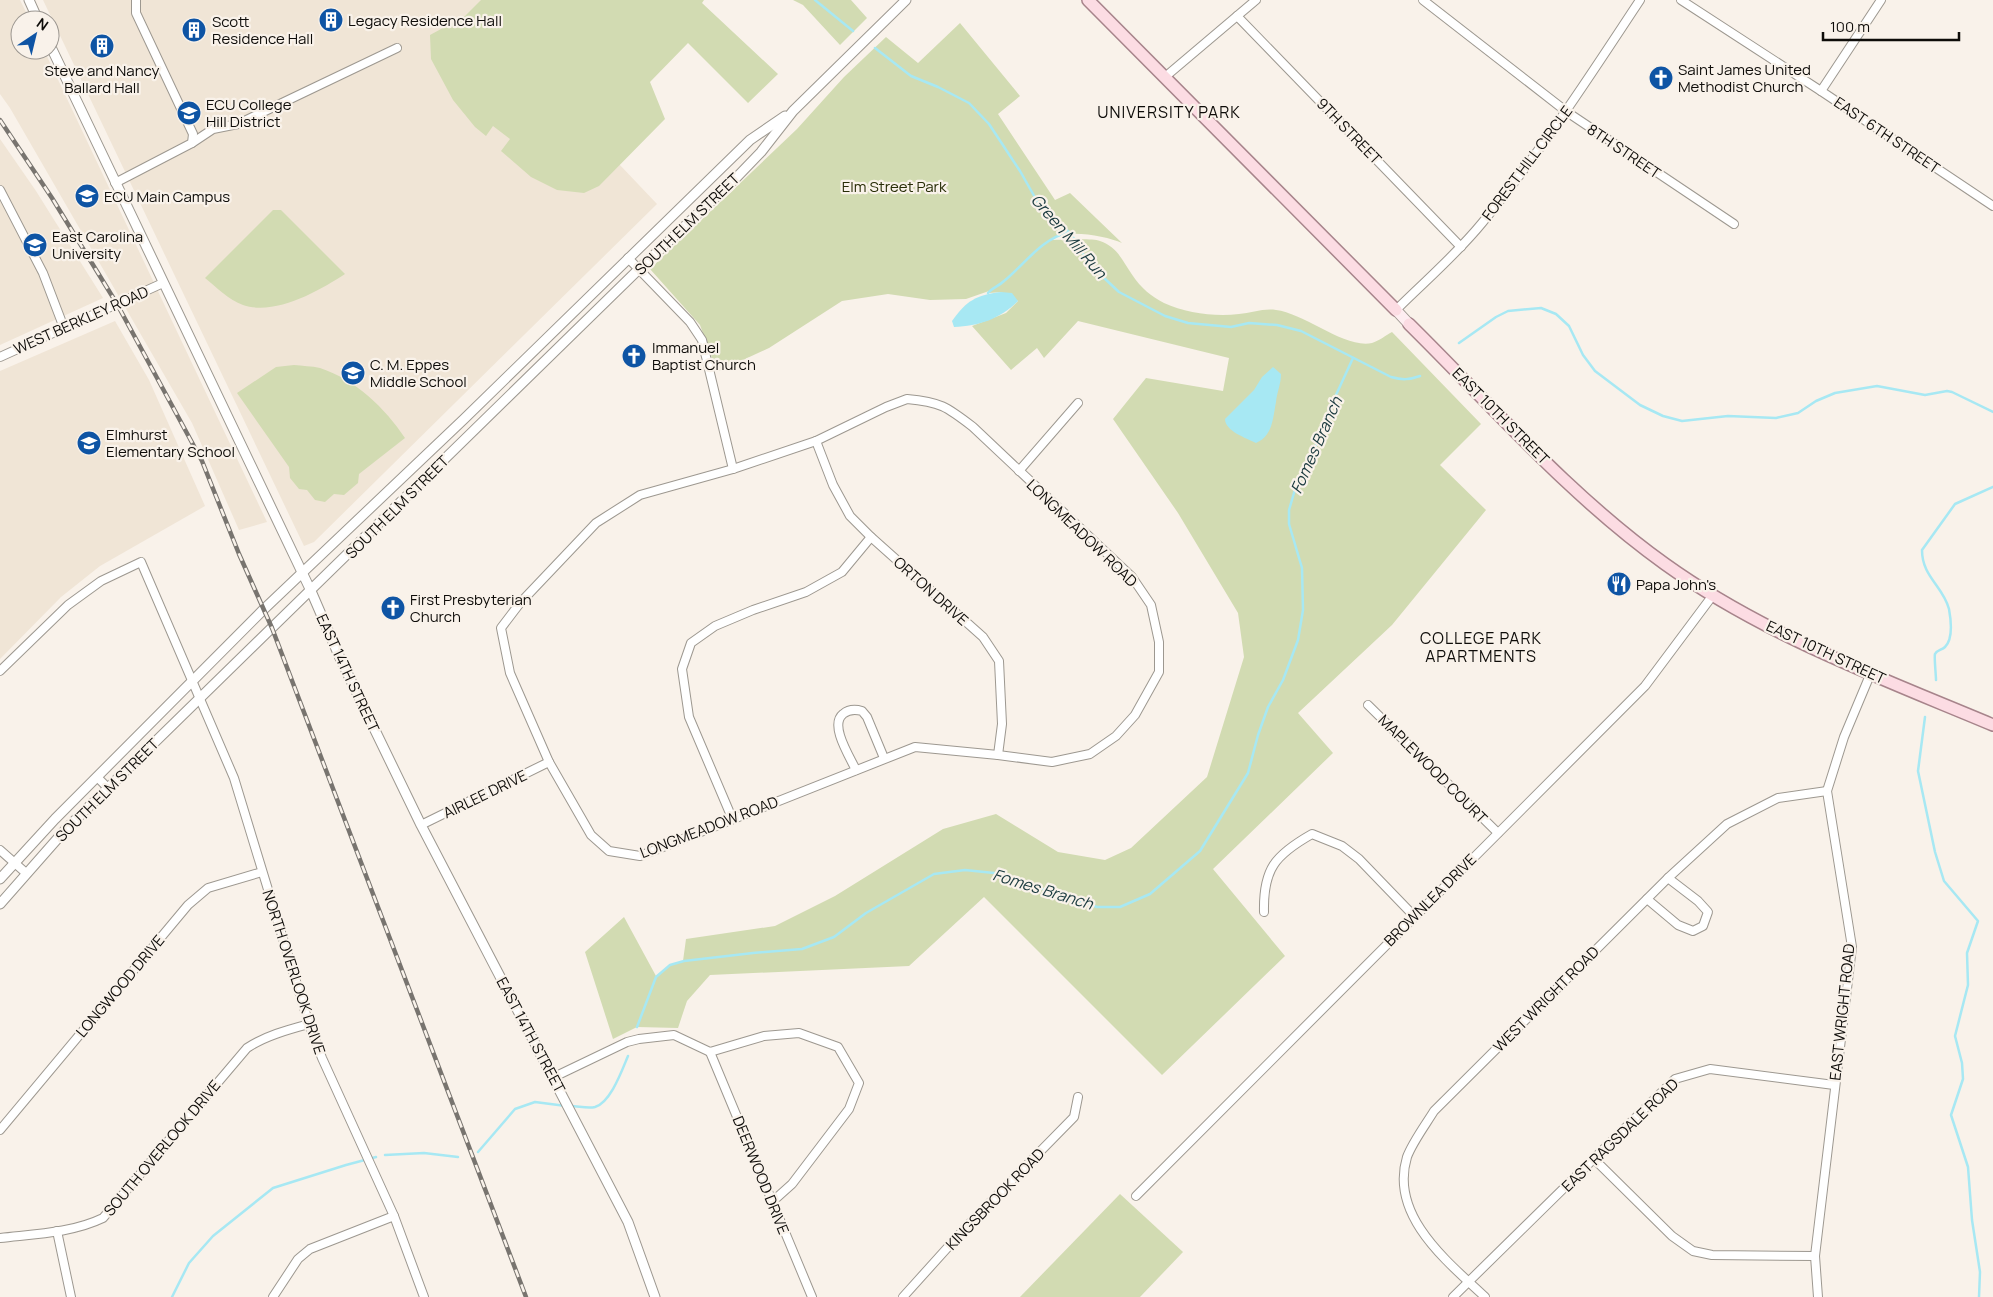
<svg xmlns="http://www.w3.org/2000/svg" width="1993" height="1297" font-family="Manrope,sans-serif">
<rect width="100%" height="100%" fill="#f9f2ea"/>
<!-- built -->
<g fill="#f0e5d6">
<polygon points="0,0 20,0 30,20 20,20 20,50 44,50 267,522 239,530 192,423 10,108 0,94"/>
<polygon points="43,0 497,0 619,164 657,204 314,542 304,546"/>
<polygon points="0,139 36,191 103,298 0,345"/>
<polygon points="115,321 149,380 205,506 100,566 61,597 0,659 0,371"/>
</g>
<!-- green -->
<g fill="#d2dbb2">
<polygon points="481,0 704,0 702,3 778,74 748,103 688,43 650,82 665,119 599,186 584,193 557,190 531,177 501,151 510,139 493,126 486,136 475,127 453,100 431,59 430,35 465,16"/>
<polygon points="793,0 851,0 867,18 840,45 803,5"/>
<path d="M960 23 1020 96 998 114 1055 200 1070 193 1122 243C1106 236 1064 228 1051 240 1062 240 1091 238 1100 241 1118 247 1123 262 1133 276 1140 287 1152 297 1164 303 1186 313 1215 317 1239 314 1251 313 1264 308 1276 310 1304 313 1345 349 1372 343 1379 341 1386 335 1392 332L1481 424 1440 465 1486 510 1392 625 1298 713 1333 753 1213 869 1285 956 1162 1075 984 897 909 966 710 975 687 1001 678 1028 637 1027 613 1039 585 952 624 917 656 976 670 965 683 961 686 939 775 926 835 896 943 829 996 814 1058 852 1105 860 1131 848 1207 777 1244 657 1238 613 1178 513 1113 419 1146 378 1223 391 1229 358 1078 321 1044 358 1037 348 1011 370 972 326 1006 313 1018 301 1001 292 989 293V291L966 299 930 300 888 294 842 301 769 348 717 372 700 325 650 269 797 129 844 77 886 37 918 63Z"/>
<path d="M273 210H281L345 274C319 291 275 316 243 305 229 300 216 287 205 278Z"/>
<path d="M294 365C302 366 312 366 320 368 356 380 385 408 405 438L359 474 358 483 344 495 334 494 325 502 315 500 307 490 299 489 290 478 289 467 237 393 276 367Z"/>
<polygon points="1120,1194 1183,1252 1140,1297 1020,1297"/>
</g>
<!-- water -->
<g fill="#a7e8f3">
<path d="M1001 292 1012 293 1018 301C1000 319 979 326 954 327L952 321C966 301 976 295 1001 292Z"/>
<path d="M1273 367 1281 374C1281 384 1277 392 1276 402 1273 417 1273 436 1256 443 1246 438 1225 431 1225 419L1254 390 1262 377Z"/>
</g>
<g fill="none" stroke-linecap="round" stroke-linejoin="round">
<!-- stream -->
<g stroke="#a7e8f3" stroke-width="2.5">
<polyline points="815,0 853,31"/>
<path d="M875 48 911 76 938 87 969 103 989 124 1020 171 1041 208 1069 232 1076 241 1088 263 1119 292 1165 316 1188 323 1231 327 1249 323 1277 325 1301 331 1391 377C1402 380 1409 380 1420 376"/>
<path d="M988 293C992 288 999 286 1004 281 1025 264 1041 239 1069 232"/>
<polyline points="1459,343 1496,317 1508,311 1541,308 1556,314 1569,326 1583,355 1595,371 1640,405 1663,416 1682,421 1728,416 1776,418 1798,413 1816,401 1835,393 1877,386 1925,395 1947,391 1952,392 1993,412"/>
<path d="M1936 680C1936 675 1934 657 1935 654 1937 650 1942 650 1945 647 1953 639 1951 620 1949 609 1943 586 1922 577 1922 550L1955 504 1993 487"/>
<polyline points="1925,717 1918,771 1935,852 1944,881 1978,921 1967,953 1968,985 1955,1036 1962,1063 1963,1079 1951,1115 1968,1167 1972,1220 1980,1272 1979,1297"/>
<polyline points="637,1027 656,977 670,965 684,961 753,953 802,949 834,937 866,913 934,874 965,870 994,873 1097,907 1120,907 1150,894 1200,851 1248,773 1258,735 1268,707 1283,680 1298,640 1303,610 1302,568 1289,524 1289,510 1296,486 1310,461 1330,408 1353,358"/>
<path d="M571 1106C578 1106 588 1109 595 1107 611 1102 622 1070 628 1056"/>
<polyline points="478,1152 515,1109 535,1102 566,1106"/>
<polyline points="385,1155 424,1153 458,1157"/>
<polyline points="172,1297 189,1263 213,1236 273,1188 346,1165 376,1157"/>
</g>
<defs>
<g id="minor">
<polyline points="1423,0 1567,112 1734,224"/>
<polyline points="1681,0 1821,91 1993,206"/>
<polyline points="1237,16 1461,247"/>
<polyline points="1165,77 1256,0"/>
<polyline points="1821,91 1881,0"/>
<polyline points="192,143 213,129 238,124 397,48"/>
<polyline points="115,183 192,143 193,134 136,13 136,0"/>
<polyline points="0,190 43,273 64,328"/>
<polyline points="628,258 690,322 702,340 733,469"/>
<path d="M1396 310C1424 282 1456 255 1482 223 1540 153 1590 76 1640 0"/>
<polyline points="0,357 163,283"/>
<path d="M907 399C941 402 947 407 973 427L1132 577 1151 605 1159 642V672L1135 715 1116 736 1090 754 1052 762 998 755 915 747 640 856 609 851 591 835 549 762 510 673 501 628 520 603 596 523 640 495 733 469 816 441 886 407Z"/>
<polyline points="816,441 833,485 850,516 871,537 983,637 999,661 1002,724 998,755"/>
<polyline points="1019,471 1078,403"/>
<polyline points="0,671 68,605 101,581 141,562 234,778 309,1024 322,1058 394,1216 424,1297"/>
<polyline points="1368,705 1498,833"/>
<path d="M856 770C850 757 829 725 843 714 849 709 855 709 862 711L867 717 884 758"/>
<polyline points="97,777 108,788"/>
<polyline points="732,818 689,717 682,669 691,643 715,626 753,610 806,592 842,572 871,537"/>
<polyline points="421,825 549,762"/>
<polyline points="0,850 26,873"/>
<polyline points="1647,899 1678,925 1693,931 1703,926 1708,912 1698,901 1668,878"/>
<path d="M1264 912C1263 869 1275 855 1312 834L1342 846 1359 859 1414 916"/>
<polyline points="710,1052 812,1297"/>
<polyline points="554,1077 627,1042 639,1039 674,1035 710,1052 764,1036 799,1033 838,1047 859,1083 849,1109 792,1184 773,1201"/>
<polyline points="0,1130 188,905 208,888 262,872"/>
<polyline points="1594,1159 1672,1236 1693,1251 1712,1255 1815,1256"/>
<polyline points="1136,1196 1645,686 1713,595"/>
<polyline points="57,1231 71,1297"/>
<path d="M0 1238C34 1234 72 1233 103 1218L247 1048C265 1036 287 1030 309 1024"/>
<polyline points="273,1297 298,1259 310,1249 394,1216"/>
<polyline points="903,1297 967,1226 1074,1117 1078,1097"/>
<polyline points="1453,1297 1675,1079 1710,1069 1834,1085"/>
<path d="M1485 1297C1448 1262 1389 1216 1407 1157 1412 1143 1426 1124 1434 1111L1668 878 1727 824 1778 798 1827 791"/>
<polyline points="1818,1297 1815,1256 1852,947 1827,791 1844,737 1870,675"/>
</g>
<g id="tertiary">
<polyline points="29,0 38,20"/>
<polyline points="50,45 311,591 340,658 421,825 628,1222 655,1297"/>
<polyline points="0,879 55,819 263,610 464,419 750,140 785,116"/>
<polyline points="0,904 66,829 639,269 735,179 761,152 793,111 906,0"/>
</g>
<polyline id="secondary" points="1396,310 1409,324"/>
<g id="primary">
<polyline points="1088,0 1396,310"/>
<path d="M1409 324C1492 406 1570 496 1665 564 1764 635 1881 678 1993 725"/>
</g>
</defs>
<!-- minor casing -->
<use href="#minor" stroke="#9d9890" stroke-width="10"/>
<!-- tertiary casing -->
<use href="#tertiary" stroke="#9d9890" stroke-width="11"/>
<!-- secondary casing -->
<use href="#secondary" stroke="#9d9890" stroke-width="12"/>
<!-- primary casing -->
<use href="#primary" stroke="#a7848b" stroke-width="14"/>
<!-- minor -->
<use href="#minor" stroke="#fff" stroke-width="8"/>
<!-- tertiary -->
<use href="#tertiary" stroke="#fff" stroke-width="9"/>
<!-- secondary -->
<use href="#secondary" stroke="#feeef1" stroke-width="10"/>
<!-- primary -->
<use href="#primary" stroke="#fcdce3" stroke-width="11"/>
<defs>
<polyline id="rail" points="0,120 52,198 117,304 202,461 239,554 272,628 526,1297"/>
</defs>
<!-- rail casing -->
<use href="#rail" stroke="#78746f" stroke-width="4.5"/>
<!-- rail -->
<use href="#rail" stroke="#f9f2ea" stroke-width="2.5" stroke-dasharray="8" stroke-linecap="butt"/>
</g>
<!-- icons -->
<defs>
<symbol id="building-disc" viewBox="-11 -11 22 22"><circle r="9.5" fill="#0e54a4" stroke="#f9f2ea"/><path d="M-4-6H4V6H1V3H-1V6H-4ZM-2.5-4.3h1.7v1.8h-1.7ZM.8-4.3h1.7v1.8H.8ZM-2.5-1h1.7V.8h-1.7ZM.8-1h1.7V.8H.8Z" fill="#fff"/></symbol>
<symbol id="church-disc" viewBox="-11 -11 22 22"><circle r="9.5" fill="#0e54a4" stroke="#f9f2ea"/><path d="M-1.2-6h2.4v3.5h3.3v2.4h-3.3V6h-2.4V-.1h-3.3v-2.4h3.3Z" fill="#fff"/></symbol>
<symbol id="university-disc" viewBox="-11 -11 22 22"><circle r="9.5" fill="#0e54a4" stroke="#f9f2ea"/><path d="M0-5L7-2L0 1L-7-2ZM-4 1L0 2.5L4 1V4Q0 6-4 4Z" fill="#fff"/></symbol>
<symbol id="school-disc" viewBox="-11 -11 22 22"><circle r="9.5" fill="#0e54a4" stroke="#f9f2ea"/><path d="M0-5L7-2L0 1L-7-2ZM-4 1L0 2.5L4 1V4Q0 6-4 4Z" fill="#fff"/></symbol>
<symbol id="restaurant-disc" viewBox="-11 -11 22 22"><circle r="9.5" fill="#0e54a4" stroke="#f9f2ea"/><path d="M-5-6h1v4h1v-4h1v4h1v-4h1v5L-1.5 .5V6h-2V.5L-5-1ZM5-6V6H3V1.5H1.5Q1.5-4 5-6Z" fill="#fff"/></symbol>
</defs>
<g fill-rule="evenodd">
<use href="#building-disc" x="317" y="6" width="28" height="28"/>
<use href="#building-disc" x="180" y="16" width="28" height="28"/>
<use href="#building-disc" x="88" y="32" width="28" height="28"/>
<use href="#church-disc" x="1647" y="64" width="28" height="28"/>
<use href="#university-disc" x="175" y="99" width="28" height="28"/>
<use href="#university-disc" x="73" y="182" width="28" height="28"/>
<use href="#university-disc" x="21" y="231" width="28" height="28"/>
<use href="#church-disc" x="620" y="342" width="28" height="28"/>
<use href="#school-disc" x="339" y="359" width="28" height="28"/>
<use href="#school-disc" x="75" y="429" width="28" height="28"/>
<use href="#restaurant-disc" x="1605" y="570" width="28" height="28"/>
<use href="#church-disc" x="379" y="594" width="28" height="28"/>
</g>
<g text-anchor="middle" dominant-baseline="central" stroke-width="4.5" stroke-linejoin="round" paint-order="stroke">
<!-- poi labels -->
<g font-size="15" fill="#0e0c09" stroke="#f9f2ea" text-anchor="start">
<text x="348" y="20">Legacy Residence Hall</text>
<text x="212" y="21">Scott<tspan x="212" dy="17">Residence Hall</tspan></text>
<text x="1678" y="69">Saint James United<tspan x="1678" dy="17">Methodist Church</tspan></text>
<text x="102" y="70" text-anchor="middle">Steve and Nancy<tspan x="102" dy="17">Ballard Hall</tspan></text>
<text x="206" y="104">ECU College<tspan x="206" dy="17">Hill District</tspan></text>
<text x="104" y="196">ECU Main Campus</text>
<text x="52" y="236">East Carolina<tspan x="52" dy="17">University</tspan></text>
<text x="652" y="347">Immanuel<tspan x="652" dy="17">Baptist Church</tspan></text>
<text x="370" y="364">C. M. Eppes<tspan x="370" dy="17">Middle School</tspan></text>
<text x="106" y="434">Elmhurst<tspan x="106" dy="17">Elementary School</tspan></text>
<text x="1636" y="584">Papa John's</text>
<text x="410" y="599">First Presbyterian<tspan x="410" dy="17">Church</tspan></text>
</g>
<!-- street labels -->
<g font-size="15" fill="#0e0c09" stroke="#f9f2ea">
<text transform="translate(1349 131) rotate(46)">9TH STREET</text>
<text transform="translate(1887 135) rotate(34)">EAST 6TH STREET</text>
<text transform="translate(1624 151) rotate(34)">8TH STREET</text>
<text transform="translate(1527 163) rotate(-53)">FOREST HILL CIRCLE</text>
<text transform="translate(687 224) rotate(-44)">SOUTH ELM STREET</text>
<text transform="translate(81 320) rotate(-24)">WEST BERKLEY ROAD</text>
<text transform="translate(1501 416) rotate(45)">EAST 10TH STREET</text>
<text transform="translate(397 507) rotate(-45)">SOUTH ELM STREET</text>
<text transform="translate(1082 533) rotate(44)">LONGMEADOW ROAD</text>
<text transform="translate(931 591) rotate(42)">ORTON DRIVE</text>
<text transform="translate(1826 652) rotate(25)">EAST 10TH STREET</text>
<text transform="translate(348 673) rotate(65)">EAST 14TH STREET</text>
<text transform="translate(1433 769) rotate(45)">MAPLEWOOD COURT</text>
<text transform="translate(107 790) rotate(-45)">SOUTH ELM STREET</text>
<text transform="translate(485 794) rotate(-26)">AIRLEE DRIVE</text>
<text transform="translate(709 827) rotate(-21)">LONGMEADOW ROAD</text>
<text transform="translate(1430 900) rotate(-45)">BROWNLEA DRIVE</text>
<text transform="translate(294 972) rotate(72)">NORTH OVERLOOK DRIVE</text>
<text transform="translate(120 986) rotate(-50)">LONGWOOD DRIVE</text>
<text transform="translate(1546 999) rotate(-45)">WEST WRIGHT ROAD</text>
<text transform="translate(1842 1012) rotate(-84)">EAST WRIGHT ROAD</text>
<text transform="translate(531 1035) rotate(62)">EAST 14TH STREET</text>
<text transform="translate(1620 1135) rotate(-44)">EAST RAGSDALE ROAD</text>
<text transform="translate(162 1148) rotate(-50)">SOUTH OVERLOOK DRIVE</text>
<text transform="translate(761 1175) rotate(68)">DEERWOOD DRIVE</text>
<text transform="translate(995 1199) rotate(-46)">KINGSBROOK ROAD</text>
</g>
<!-- park labels -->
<g font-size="15" fill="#282d07" stroke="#f9f2ea">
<text x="894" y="186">Elm Street Park</text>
</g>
<!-- neighbourhood labels -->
<g font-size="16" letter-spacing="1" fill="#0e0c09" stroke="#f9f2ea">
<text x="1169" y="112">UNIVERSITY PARK</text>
<text x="1481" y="638">COLLEGE PARK<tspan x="1481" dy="18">APARTMENTS</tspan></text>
</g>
<!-- water labels -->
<g font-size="16" font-style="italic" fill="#19393e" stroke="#f9f2ea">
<text transform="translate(1069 236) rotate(49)">Green Mill Run</text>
<text transform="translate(1316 445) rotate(-66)">Fomes Branch</text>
<text transform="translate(1043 889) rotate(17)">Fomes Branch</text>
</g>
</g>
<!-- north arrow -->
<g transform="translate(35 35) rotate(35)"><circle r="24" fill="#f9f2ea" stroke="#9b9690"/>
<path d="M0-4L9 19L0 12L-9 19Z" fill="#0e54a4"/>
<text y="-8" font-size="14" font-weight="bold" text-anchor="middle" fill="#0e0c09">N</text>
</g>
<!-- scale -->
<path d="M1823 32v8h136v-8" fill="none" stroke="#0e0c09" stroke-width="2.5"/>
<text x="1830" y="32" font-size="15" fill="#0e0c09" stroke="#f9f2ea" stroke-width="4" paint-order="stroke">100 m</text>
</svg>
